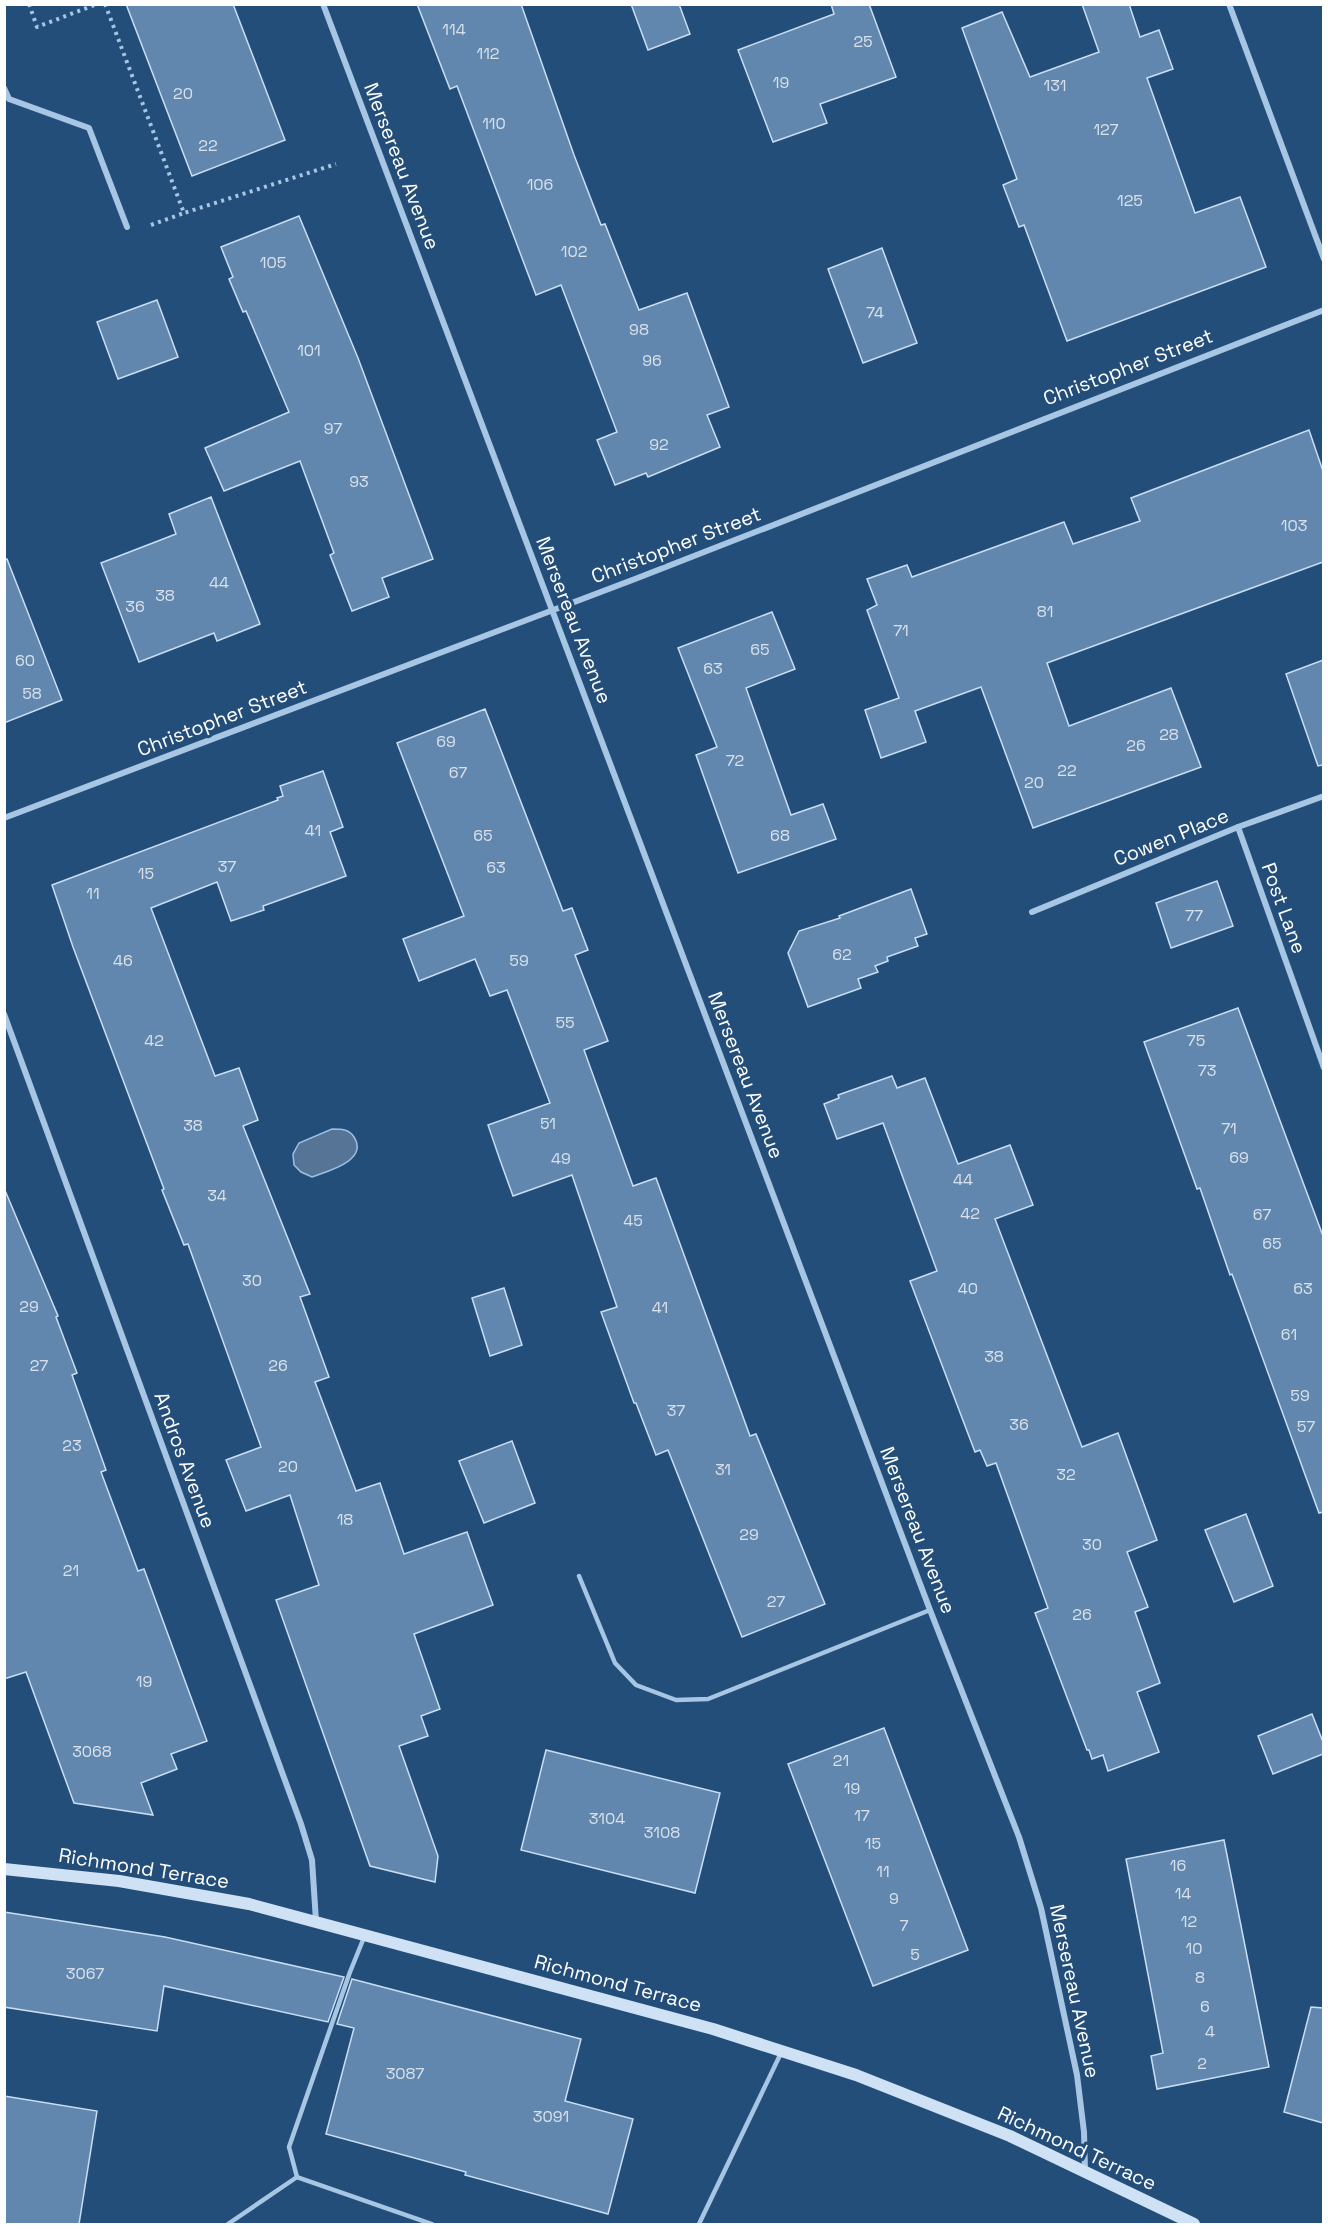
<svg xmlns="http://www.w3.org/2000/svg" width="1328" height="2229" font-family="'Space Grotesk',sans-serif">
<rect width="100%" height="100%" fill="#244e7a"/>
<!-- water -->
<path fill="#567596" stroke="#9ac1e5" stroke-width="1.5" d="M332 1129C341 1129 349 1129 354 1137 369 1161 327 1171 312 1177L301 1172 294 1165 293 1154 299 1143Z"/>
<!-- building -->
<g fill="#6187ae" stroke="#c9def4" stroke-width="1.5">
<polygon points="126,4 233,4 285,140 192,176"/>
<polygon points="417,4 521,4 574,155 601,225 605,224 639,310 687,293 729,407 707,415 720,447 648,477 646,473 615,485 597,440 617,432 561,285 536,295 457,86 450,89"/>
<polygon points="631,4 679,4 690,34 648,50"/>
<polygon points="831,4 869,4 896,77 820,104 827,123 773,142 738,50 834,14"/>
<polygon points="1082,4 1129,4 1140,37 1159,30 1173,69 1147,78 1195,213 1240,197 1266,267 1067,341 1024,225 1019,227 1003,185 1017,179 962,28 1002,12 1030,77 1099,52"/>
<polygon points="299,216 358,358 433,559 382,578 389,597 352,611 330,555 334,553 300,461 224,491 205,448 289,412 246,311 243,312 229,279 233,277 221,247"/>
<polygon points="882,248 917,343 863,363 828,269"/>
<polygon points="157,300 178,357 118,379 97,322"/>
<polygon points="1309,430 1323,471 1323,562 1047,663 1069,726 1171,688 1201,767 1033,828 981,687 915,711 926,742 881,758 865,710 899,698 867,610 877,605 867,579 907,565 912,577 1064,522 1073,544 1140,521 1131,498"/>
<polygon points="211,497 260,624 217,641 214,633 139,662 101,563 176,534 169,514"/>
<polygon points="4,559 7,559 62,700 4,723"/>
<polygon points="772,612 795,669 746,688 791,815 823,804 836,839 738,873 696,755 717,747 678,648"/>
<polygon points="1323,660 1323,765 1318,766 1286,674"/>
<polygon points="485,709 563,911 572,908 588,950 575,955 608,1041 584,1050 633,1186 656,1178 750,1436 756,1434 825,1604 742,1637 668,1450 656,1455 636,1403 634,1403 601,1312 617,1307 572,1175 513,1196 500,1160 488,1125 550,1103 507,990 490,996 475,959 419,981 403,939 464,916 397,743"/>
<polygon points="323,771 343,827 330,832 346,876 263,906 264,910 231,921 217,882 151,908 215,1076 239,1068 258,1120 243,1126 310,1294 300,1297 329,1377 315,1382 356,1491 380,1483 404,1554 467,1532 493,1605 414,1634 440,1709 421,1716 428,1736 399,1746 438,1856 435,1882 370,1866 276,1600 319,1585 290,1495 246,1511 226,1460 261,1447 188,1244 184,1245 162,1190 164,1189 73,947 52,885 278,800 277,798 283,796 280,786"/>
<polygon points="1217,881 1233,926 1171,948 1156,903"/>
<polygon points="911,889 927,934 915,938 918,946 887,957 888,961 875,966 878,972 858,979 861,988 808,1007 788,953 799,931 840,918 839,916"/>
<polygon points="1238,1008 1323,1236 1323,1512 1319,1513 1232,1274 1230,1275 1200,1188 1197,1189 1144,1042"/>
<polygon points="892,1076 897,1088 925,1078 958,1164 1010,1145 1033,1205 995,1219 1082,1447 1118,1433 1157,1540 1127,1552 1148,1607 1135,1612 1160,1683 1137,1692 1159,1752 1108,1771 1103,1755 1092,1759 1089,1750 1087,1750 1035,1613 1048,1608 996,1463 987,1466 980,1450 975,1452 910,1281 937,1271 883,1123 837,1139 824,1104 839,1098 838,1095"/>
<polygon points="4,1188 58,1316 56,1317 77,1373 72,1375 106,1470 101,1472 138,1571 144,1569 207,1741 171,1754 177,1769 141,1783 153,1815 74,1803 26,1672 4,1679"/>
<polygon points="504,1288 522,1345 490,1356 472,1298"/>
<polygon points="512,1441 535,1503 484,1523 459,1461"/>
<polygon points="1246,1514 1273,1586 1234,1602 1205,1530"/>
<polygon points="1312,1714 1323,1742 1323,1754 1273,1774 1258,1736"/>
<polygon points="884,1728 968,1950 873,1986 788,1764"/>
<polygon points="546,1750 720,1793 695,1893 521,1850"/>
<polygon points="1224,1840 1269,2067 1157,2089 1151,2056 1163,2053 1126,1859"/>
<polygon points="4,1912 165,1937 344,1977 328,2022 164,1986 157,2031 4,2007"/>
<polygon points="352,1979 581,2039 565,2101 633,2119 608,2214 465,2175 466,2172 326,2134 354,2028 337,2024"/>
<polygon points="1311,2007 1323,2008 1323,2123 1284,2112"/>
<polygon points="4,2096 97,2111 79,2224 4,2224"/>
</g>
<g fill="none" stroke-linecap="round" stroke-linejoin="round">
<!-- path -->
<g stroke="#a6c6e4" stroke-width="4" stroke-dasharray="3 4.5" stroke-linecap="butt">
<polyline points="29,4 37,27 97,4"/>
<polyline points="105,4 184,213 336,164"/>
<polyline points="151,225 184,213"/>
</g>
<!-- service -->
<g stroke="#a6c6e4" stroke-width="4.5">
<polyline points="579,1576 615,1663 636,1685 676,1700 708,1699 930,1610"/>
<polyline points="365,1935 350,1972 289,2147 297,2177 432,2224"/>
<polyline points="228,2224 297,2177"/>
<polyline points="699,2224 781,2053"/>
</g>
<!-- minor -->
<g stroke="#a6c6e4" stroke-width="6">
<polyline points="323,4 930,1610 1019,1837 1041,1908 1077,2075 1084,2132 1085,2171"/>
<polyline points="1229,4 1324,259"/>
<polyline points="4,88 9,99 89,128 127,227"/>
<polyline points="4,818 635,579 1324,310"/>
<polyline points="1238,827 1324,1068"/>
<polyline points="1032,912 1238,827 1324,796"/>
<polyline points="4,1014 301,1824 312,1860 316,1921"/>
</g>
<!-- secondary -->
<polyline stroke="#cfe1f4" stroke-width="12" points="4,1869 119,1881 249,1904 713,2029 856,2075 1010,2136 1194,2224"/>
</g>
<g text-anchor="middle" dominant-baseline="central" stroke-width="6" stroke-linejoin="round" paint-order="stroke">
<!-- number labels -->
<g font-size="16" fill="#d8e1eb">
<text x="454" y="29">114</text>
<text x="863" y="41">25</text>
<text x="488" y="53">112</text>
<text x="781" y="82">19</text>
<text x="1055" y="85">131</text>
<text x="183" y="93">20</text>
<text x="494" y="123">110</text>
<text x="1106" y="129">127</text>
<text x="208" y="145">22</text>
<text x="540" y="184">106</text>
<text x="1130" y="200">125</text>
<text x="574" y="251">102</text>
<text x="273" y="262">105</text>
<text x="875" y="312">74</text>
<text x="639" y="329">98</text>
<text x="309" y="350">101</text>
<text x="652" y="360">96</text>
<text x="333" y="428">97</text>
<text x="659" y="444">92</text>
<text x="359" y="481">93</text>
<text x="1294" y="525">103</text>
<text x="219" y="582">44</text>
<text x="165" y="595">38</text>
<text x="135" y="606">36</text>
<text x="1045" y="611">81</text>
<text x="901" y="630">71</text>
<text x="760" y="649">65</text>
<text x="25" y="660">60</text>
<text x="713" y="668">63</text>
<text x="32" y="693">58</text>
<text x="1169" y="734">28</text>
<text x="446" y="741">69</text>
<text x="1136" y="745">26</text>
<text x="735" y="760">72</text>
<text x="1067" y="770">22</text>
<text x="458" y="772">67</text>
<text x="1034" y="782">20</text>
<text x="313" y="830">41</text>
<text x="483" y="835">65</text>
<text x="780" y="835">68</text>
<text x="227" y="866">37</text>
<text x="496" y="867">63</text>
<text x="146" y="873">15</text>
<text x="93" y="893">11</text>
<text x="1194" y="915">77</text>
<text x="842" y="954">62</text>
<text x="123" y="960">46</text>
<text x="519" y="960">59</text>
<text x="565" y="1022">55</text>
<text x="154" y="1040">42</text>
<text x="1196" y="1040">75</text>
<text x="1207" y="1070">73</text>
<text x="548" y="1123">51</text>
<text x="193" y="1125">38</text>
<text x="1229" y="1128">71</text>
<text x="1239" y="1157">69</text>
<text x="561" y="1158">49</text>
<text x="963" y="1179">44</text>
<text x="217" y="1195">34</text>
<text x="970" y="1213">42</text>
<text x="1262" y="1214">67</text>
<text x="633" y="1220">45</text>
<text x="1272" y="1243">65</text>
<text x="252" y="1280">30</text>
<text x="968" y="1288">40</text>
<text x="1303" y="1288">63</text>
<text x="29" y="1306">29</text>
<text x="660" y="1307">41</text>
<text x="1289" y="1334">61</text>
<text x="994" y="1356">38</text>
<text x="39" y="1365">27</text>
<text x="278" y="1365">26</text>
<text x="1300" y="1395">59</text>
<text x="676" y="1410">37</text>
<text x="1019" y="1424">36</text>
<text x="1306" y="1426">57</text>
<text x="72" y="1445">23</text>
<text x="288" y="1466">20</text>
<text x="723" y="1469">31</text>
<text x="1066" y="1474">32</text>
<text x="345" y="1519">18</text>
<text x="749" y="1534">29</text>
<text x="1092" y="1544">30</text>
<text x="71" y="1570">21</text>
<text x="776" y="1601">27</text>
<text x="1082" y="1614">26</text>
<text x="144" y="1681">19</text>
<text x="92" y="1751">3068</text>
<text x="841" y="1760">21</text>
<text x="852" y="1788">19</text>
<text x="862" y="1815">17</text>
<text x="607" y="1818">3104</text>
<text x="662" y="1832">3108</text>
<text x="873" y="1843">15</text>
<text x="1178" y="1865">16</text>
<text x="883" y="1871">11</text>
<text x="1183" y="1893">14</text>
<text x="894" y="1898">9</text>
<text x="1189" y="1921">12</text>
<text x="904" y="1925">7</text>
<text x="1194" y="1948">10</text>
<text x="915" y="1954">5</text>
<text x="85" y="1973">3067</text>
<text x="1200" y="1977">8</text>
<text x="1205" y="2006">6</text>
<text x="1210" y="2031">4</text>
<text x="1202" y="2063">2</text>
<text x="405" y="2073">3087</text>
<text x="551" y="2116">3091</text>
</g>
<!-- street labels -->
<g font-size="20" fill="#fff" stroke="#244e7a">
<text transform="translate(402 166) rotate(69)">Mersereau Avenue</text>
<text transform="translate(1128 367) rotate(-21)">Christopher Street</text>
<text transform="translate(676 545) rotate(-21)">Christopher Street</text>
<text transform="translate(574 620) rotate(69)">Mersereau Avenue</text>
<text transform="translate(222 718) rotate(-21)">Christopher Street</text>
<text transform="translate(1171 837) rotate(-22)">Cowen Place</text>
<text transform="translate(1284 908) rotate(70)">Post Lane</text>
<text transform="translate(746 1075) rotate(69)">Mersereau Avenue</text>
<text transform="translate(185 1460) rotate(70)">Andros Avenue</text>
<text transform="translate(918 1530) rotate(69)">Mersereau Avenue</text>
<text transform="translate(144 1868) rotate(9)">Richmond Terrace</text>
<text transform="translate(618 1983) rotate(15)">Richmond Terrace</text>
<text transform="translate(1075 1991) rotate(78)">Mersereau Avenue</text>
<text transform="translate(1077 2148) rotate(25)">Richmond Terrace</text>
</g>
</g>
<!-- border -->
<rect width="1328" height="2229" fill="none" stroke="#ffffff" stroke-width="12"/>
</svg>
